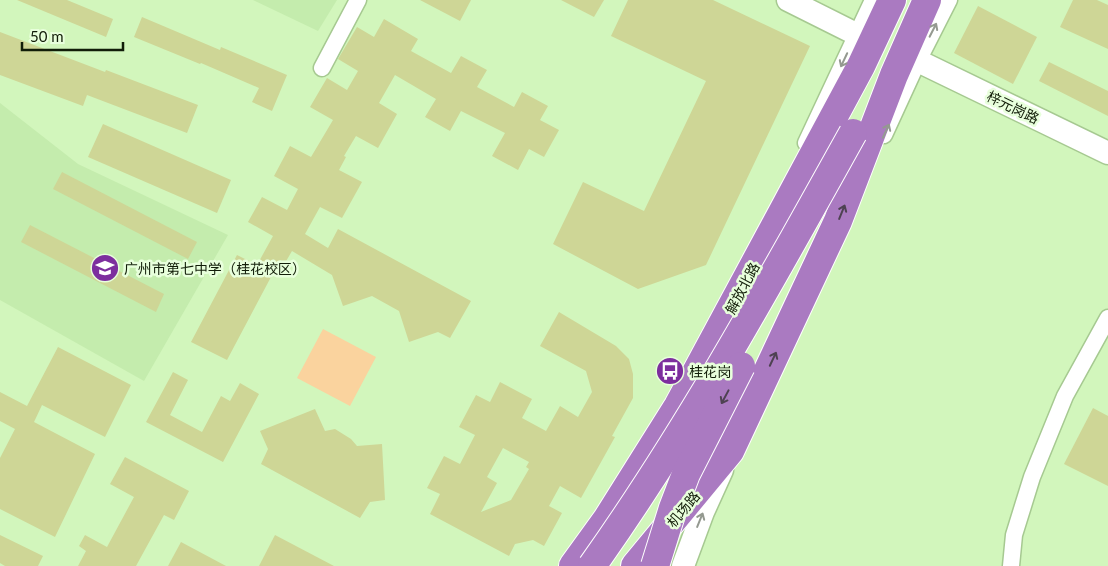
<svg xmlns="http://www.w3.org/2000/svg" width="1108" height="566" font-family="Lato,'Noto Sans SC',sans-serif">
<rect width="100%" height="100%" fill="#d2f6bc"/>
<!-- built -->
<g fill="#c4ecad">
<polygon points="253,0 337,0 318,31"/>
<polygon points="0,103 78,164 228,235 144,381 0,300"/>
</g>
<!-- green -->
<polygon fill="#fad39e" points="323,329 376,357 350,406 297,378"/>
<!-- building -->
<g fill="#ced696" fill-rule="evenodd">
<polygon points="17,0 67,0 113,19 106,37"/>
<polygon points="420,0 471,0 460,21"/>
<polygon points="561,0 604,0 594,17"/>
<polygon points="628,0 713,0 810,46 706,265 638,289 553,244 583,182 644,211 706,81 611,36"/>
<polygon points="1073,0 1097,0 1108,5 1108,49 1060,27"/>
<polygon points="978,6 1037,37 1013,84 954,53"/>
<polygon points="142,17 220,50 221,47 287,75 272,111 252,102 259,88 201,63 200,64 134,37"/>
<polygon points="384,19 418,39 411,51 451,73 461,56 487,70 477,87 514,107 522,92 548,106 540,120 559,130 544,157 529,149 518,170 492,156 505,133 461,111 450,131 425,117 436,99 395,75 379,103 397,114 378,148 356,136 344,156 346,157 339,170 362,182 342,218 320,207 305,234 328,248 338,229 471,301 450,338 438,332 409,342 399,311 372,296 343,306 332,275 292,251 285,263 280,260 227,360 191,342 237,255 257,265 273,236 248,222 262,197 287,210 298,189 274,176 290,146 311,157 333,120 310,107 327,78 347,90 358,71 338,59 357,27 374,37"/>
<polygon points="0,32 105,72 106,70 198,105 187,133 87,95 83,106 0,75"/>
<polygon points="1049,62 1108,91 1108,116 1039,81"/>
<polygon points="103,124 231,180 217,213 88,157"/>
<polygon points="62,172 197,242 188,259 53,189"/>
<polygon points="30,225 164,294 156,312 21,242"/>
<path d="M559 312 616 346 629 359 633 374V398L612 436 615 437 581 498 560 486 549 506 562 513 544 546 533 540 515 544 509 556 430 514 440 494 427 488 444 456 460 464 475 435 459 427 476 395 490 402 500 382 532 399 522 418 546 431 560 406 578 417 592 392 586 371 540 346ZM503 448 529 462 526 467 529 469 511 500 481 512 497 483 487 477Z"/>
<polygon points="58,347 131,385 105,437 42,405 34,422 95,454 55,537 0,509 0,458 15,429 0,421 0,392 27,406"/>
<polygon points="173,372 188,380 170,415 202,432 221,396 230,401 240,383 259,394 223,462 146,422"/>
<polygon points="1093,408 1108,416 1108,486 1064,464"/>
<polygon points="315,409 325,431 335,429 351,439 357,446 382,444 385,500 370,502 360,518 261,464 268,449 260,431"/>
<polygon points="125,457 189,491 174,520 164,515 136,566 78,566 86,551 79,546 85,535 107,547 134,497 110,484"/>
<polygon points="0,535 43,556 38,566 5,566 0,563"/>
<polygon points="275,535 334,566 259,566"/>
<polygon points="181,542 226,566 168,566"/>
</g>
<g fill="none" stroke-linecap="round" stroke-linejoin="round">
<defs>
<g id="street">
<polyline points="322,68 358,0"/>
<polyline points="884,135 918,61 949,0"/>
<polyline points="806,143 873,0"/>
<polyline points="1011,566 1014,535 1032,477 1065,396 1108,318"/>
</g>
<g id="secondary">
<polyline points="788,0 856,34"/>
<polyline points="918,61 1108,153"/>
<polyline points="683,566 703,512 722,470"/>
</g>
<g id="highway">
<polyline points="573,566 607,519 678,406 861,66 892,0"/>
<polyline points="635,566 730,451 838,221 894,75 927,0"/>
</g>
</defs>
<!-- street casing -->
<use href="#street" stroke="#a6c991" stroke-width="19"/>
<!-- secondary casing -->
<use href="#secondary" stroke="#a6c991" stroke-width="25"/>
<!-- highway casing -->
<use href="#highway" stroke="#fff" stroke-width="30"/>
<!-- street -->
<use href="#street" stroke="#fff" stroke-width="16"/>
<!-- secondary -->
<use href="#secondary" stroke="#fff" stroke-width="22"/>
<!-- highway -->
<use href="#highway" stroke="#aa7ac1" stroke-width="28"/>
<defs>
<g id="highway-bridge">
<path d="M592 566C690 428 771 280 853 133"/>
<polyline points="655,566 673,508 686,474 741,366"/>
</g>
</defs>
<!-- highway-bridge casing -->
<use href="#highway-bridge" stroke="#fff" stroke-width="30" stroke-linecap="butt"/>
<!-- highway-bridge -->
<use href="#highway-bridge" stroke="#aa7ac1" stroke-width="28"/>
</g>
<!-- one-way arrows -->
<defs><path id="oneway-shaft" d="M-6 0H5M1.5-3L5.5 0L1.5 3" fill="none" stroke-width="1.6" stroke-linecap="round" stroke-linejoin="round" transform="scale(1.25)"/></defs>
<g stroke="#949990">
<use href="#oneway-shaft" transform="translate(933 30) rotate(-63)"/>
<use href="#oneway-shaft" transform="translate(844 60) rotate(115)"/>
<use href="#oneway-shaft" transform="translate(886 131) rotate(-65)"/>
<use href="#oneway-shaft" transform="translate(700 520) rotate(-68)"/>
</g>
<g stroke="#4e4252">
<use href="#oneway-shaft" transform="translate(842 212) rotate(-68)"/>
<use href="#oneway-shaft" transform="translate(773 359) rotate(-65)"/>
<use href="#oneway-shaft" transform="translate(725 397) rotate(118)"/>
</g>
<!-- icons -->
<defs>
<symbol id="school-disc" viewBox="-11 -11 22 22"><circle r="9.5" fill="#7d2e9e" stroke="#e8ffdc"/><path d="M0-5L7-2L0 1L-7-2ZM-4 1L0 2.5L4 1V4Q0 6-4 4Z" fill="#fff"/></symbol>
<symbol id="bus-disc" viewBox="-11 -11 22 22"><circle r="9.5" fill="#7d2e9e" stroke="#e8ffdc"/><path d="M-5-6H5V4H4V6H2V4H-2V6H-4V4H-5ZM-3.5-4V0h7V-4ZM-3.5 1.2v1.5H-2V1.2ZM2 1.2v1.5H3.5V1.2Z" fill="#fff"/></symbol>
</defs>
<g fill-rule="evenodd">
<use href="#school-disc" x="89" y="252" width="32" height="32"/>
<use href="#bus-disc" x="654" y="355" width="32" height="32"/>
</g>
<g text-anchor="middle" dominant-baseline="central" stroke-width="5" stroke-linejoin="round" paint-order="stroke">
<!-- street labels -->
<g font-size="14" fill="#111d08" stroke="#e8ffdc">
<text transform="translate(1013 107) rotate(26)">梓元岗路</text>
<text transform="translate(742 288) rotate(-62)">解放北路</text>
<text transform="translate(683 509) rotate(-50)">机场路</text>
</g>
<!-- poi labels -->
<g font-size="14" fill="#111d08" stroke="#e8ffdc" text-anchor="start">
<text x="124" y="268">广州市第七中学（桂花校区）</text>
<text x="689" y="371">桂花岗</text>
</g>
</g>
<!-- scale -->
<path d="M22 42v8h101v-8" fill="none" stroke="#111d08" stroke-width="2.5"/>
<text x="30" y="42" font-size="15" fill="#111d08" stroke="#e8ffdc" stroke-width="4" paint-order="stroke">50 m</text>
</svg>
